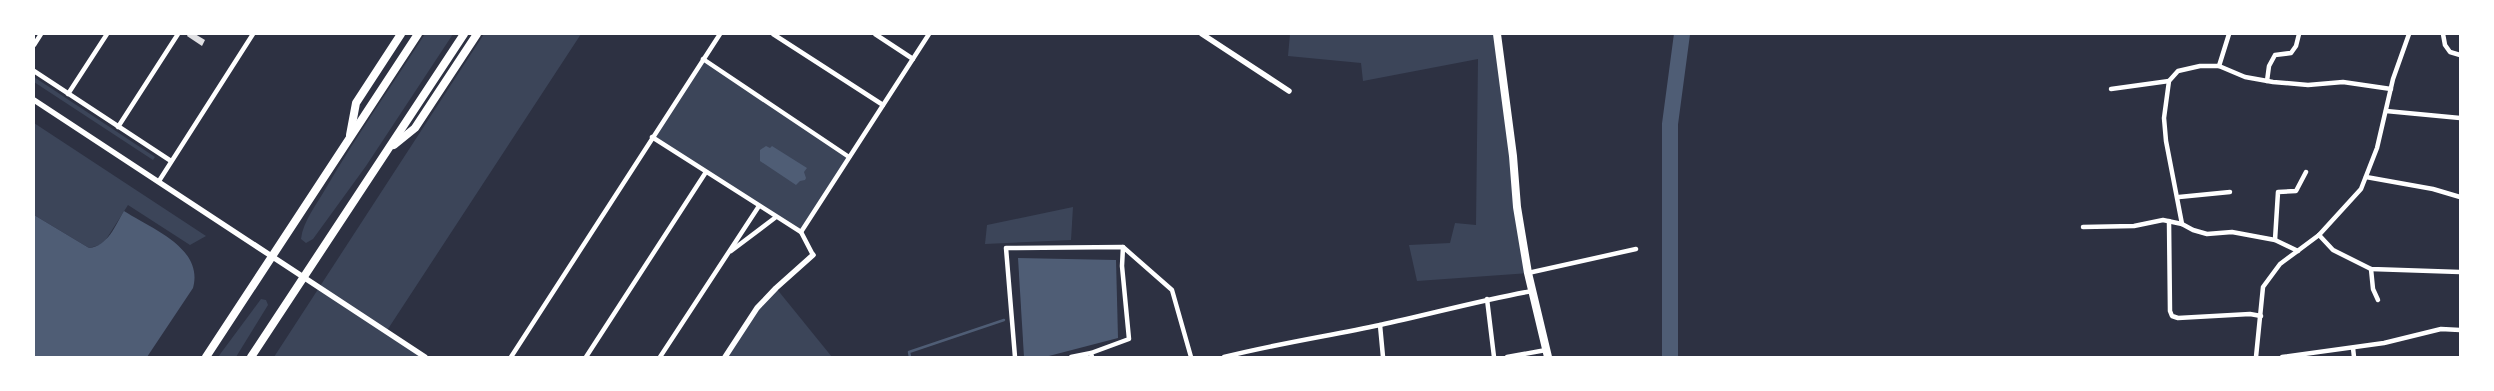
<svg xmlns="http://www.w3.org/2000/svg" width="2494" height="391" font-family="'Asap Condensed',sans-serif">
<rect width="100%" height="100%" fill="#2d3142"/>
<!-- green -->
<g fill="#3c4559">
<path d="M425 34H453L366 166 313 239 306 243 301 239C303 221 317 204 326 188 357 135 392 85 425 34Z"/>
<polygon points="484,34 581,34 386,332 425,357 274,357"/>
<polygon points="1290,34 1496,34 1528,273 1417,281 1409,245 1450,243 1455,223 1476,225 1478,59 1363,81 1361,63 1288,56"/>
<polygon points="703,59 849,157 801,232 652,137"/>
<polygon points="34,77 155,157 153,160 34,82"/>
<polygon points="34,123 206,236 190,245 128,205 105,241 100,245 89,248 34,215"/>
<polygon points="1073,207 1071,240 985,244 987,225"/>
<polygon points="776,288 832,357 725,357 757,308"/>
<polygon points="261,299 266,300 268,305 236,357 218,357"/>
</g>
<!-- water -->
<g fill="#4f5d75">
<polygon points="766,146 770,148 772,146 807,168 804,172 806,178 805,180 800,181 796,185 760,161 760,150"/>
<path d="M124 211C152 229 204 248 193 288L147 357H34V215L89 248C108 246 115 226 124 211Z"/>
<polygon points="1018,258 1116,260 1118,338 1045,357 1024,357"/>
</g>
<g fill="none" stroke-linecap="round" stroke-linejoin="round">
<!-- stream -->
<polyline stroke="#4f5d75" stroke-width="2.5" points="910,357 909,352 1004,320"/>
<!-- river -->
<polyline stroke="#4f5d75" stroke-width="16" points="1670,357 1670,124 1682,34"/>
</g>
<!-- building -->
<polygon fill="#e0e0e3" points="188,34 195,34 205,40 202,46 187,36"/>
<g fill="none" stroke-linecap="round" stroke-linejoin="round">
<!-- minor -->
<g stroke="#fff" stroke-width="4.5">
<polyline points="773,34 883,105"/>
<polyline points="875,34 913,59"/>
<polyline points="2443,34 2445,45 2450,52 2460,55"/>
<polyline points="34,45 41,34"/>
<polyline points="703,59 849,157"/>
<polyline points="2219,66 2229,34"/>
<polyline points="34,71 171,161"/>
<polyline points="2267,81 2269,66 2275,55 2291,53 2296,46 2299,34"/>
<polyline points="2111,89 2169,81"/>
<polyline points="68,94 107,34"/>
<polyline points="2386,111 2460,118"/>
<polyline points="118,127 178,34"/>
<polyline points="652,137 801,232 813,255"/>
<polyline points="2366,177 2433,189 2460,197"/>
<polyline points="159,181 253,34"/>
<polyline points="2179,197 2230,192"/>
<polyline points="2169,221 2170,311 2172,316 2178,318 2250,314 2261,316"/>
<polyline points="2182,224 2166,141 2164,118 2169,81 2178,71 2200,66 2219,66 2245,77 2273,82 2308,85 2343,82 2391,89"/>
<polyline points="2083,227 2134,226 2163,220 2182,224 2193,230 2207,234 2232,232 2275,240 2298,251"/>
<polyline points="801,232 929,34"/>
<polyline points="2319,235 2333,250 2371,269 2460,272"/>
<polyline points="2275,240 2278,192 2296,191 2306,172"/>
<polyline points="731,251 776,217"/>
<polyline points="2371,269 2373,289 2378,300"/>
<polyline points="1528,273 1636,249"/>
<polyline points="1487,299 1494,357"/>
<polyline points="1380,325 1383,357"/>
<polyline points="2353,348 2354,357"/>
<polyline points="511,357 720,34"/>
<polyline points="586,357 706,172"/>
<polyline points="660,357 759,206"/>
<polyline points="1015,357 1006,248 1123,247 1172,290 1191,357"/>
<polyline points="1071,357 1091,353"/>
<polyline points="1092,357 1091,353 1129,339 1122,266 1123,247"/>
<path d="M1224 357C1275 344 1328 336 1380 325 1431 314 1481 300 1532 291"/>
<polyline points="1507,357 1546,350"/>
<polyline points="2256,357 2263,287 2280,264 2319,235 2361,189 2377,148 2393,79 2409,34"/>
<polyline points="2282,357 2384,343 2441,329 2460,330"/>
</g>
<!-- tertiary -->
<g stroke="#fff" stroke-width="5.5">
<polyline points="1202,34 1289,91"/>
<polyline points="34,100 425,357"/>
<polyline points="725,357 757,308 776,288 813,255"/>
</g>
<!-- trunk -->
<g stroke="#fff" stroke-width="8">
<polyline points="1497,34 1513,156 1517,207 1528,273 1548,357"/>
<polyline points="350,135 356,103 401,34"/>
<polyline points="394,145 415,128 477,34"/>
<polyline points="206,357 418,34"/>
<polyline points="251,357 464,34"/>
</g>
</g>
<!-- border -->
<rect width="2494" height="391" fill="none" stroke="#ffffff" stroke-width="70"/>
</svg>
